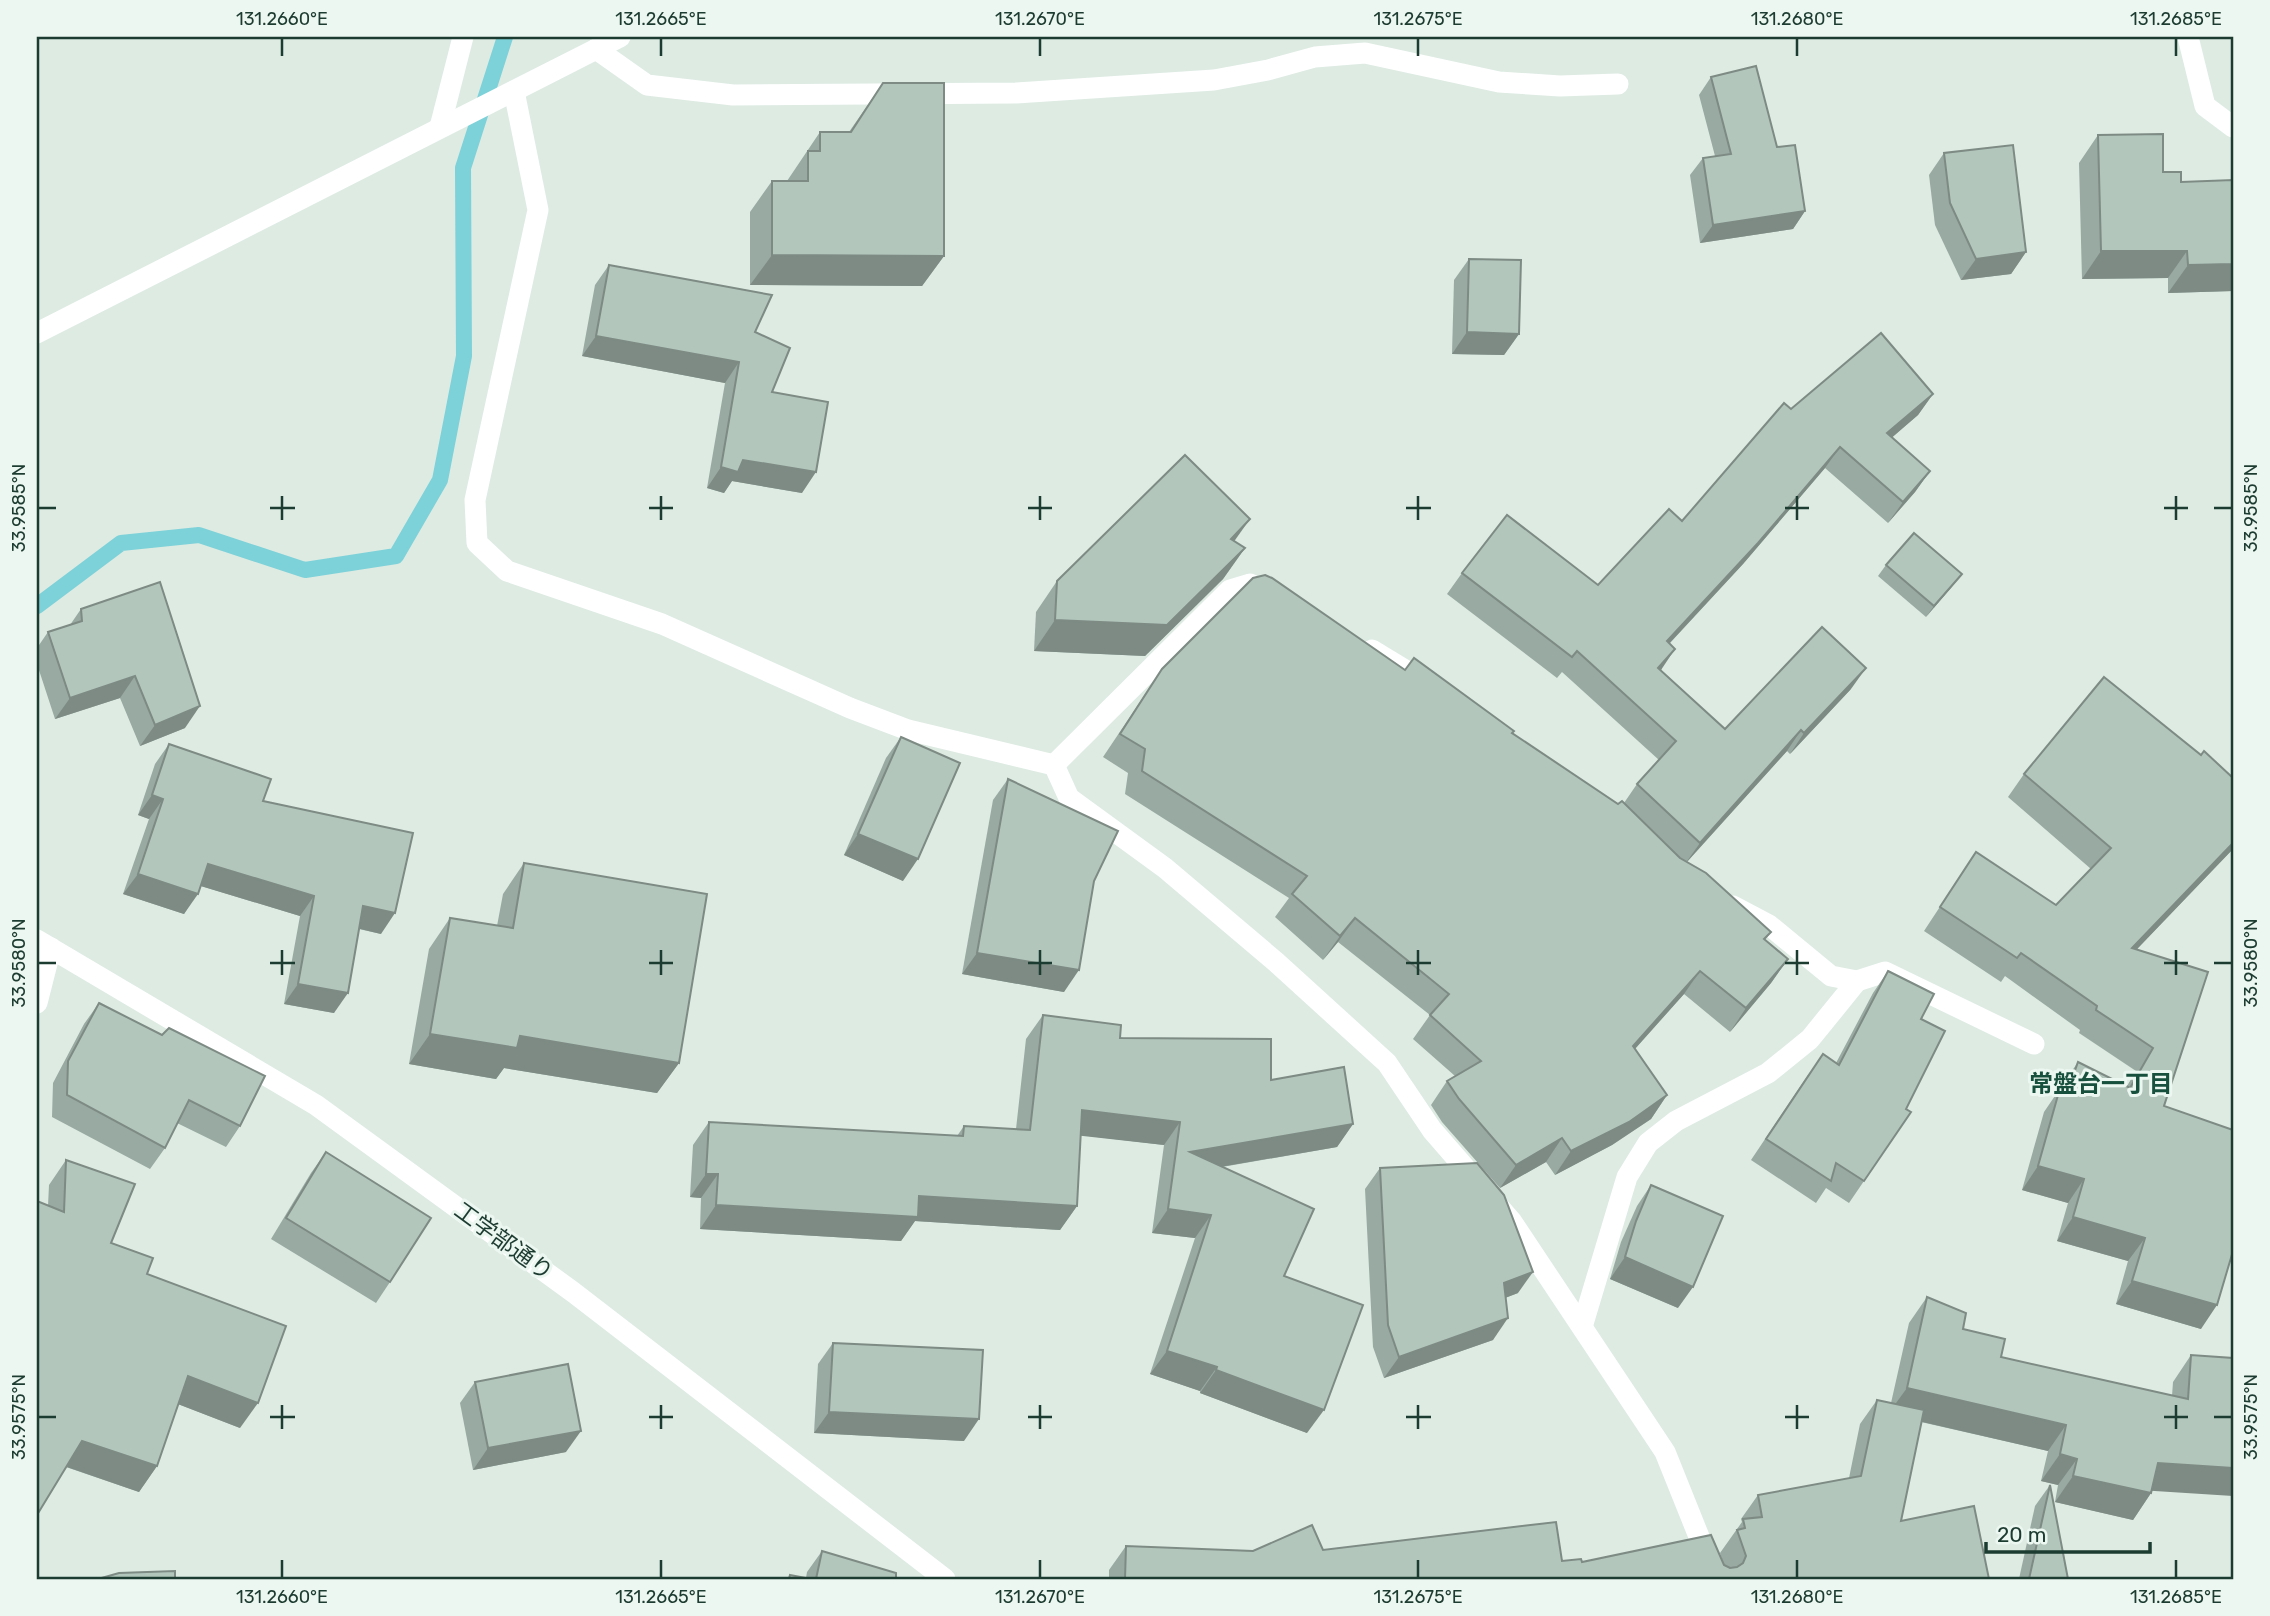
<svg xmlns="http://www.w3.org/2000/svg" width="2270" height="1616" font-family="Rubik,'Noto Sans JP',sans-serif">
<rect width="100%" height="100%" fill="#ddebe3"/>
<g fill="none" stroke-linecap="round" stroke-linejoin="round">
<!-- stream -->
<polyline stroke="#7dd1d8" stroke-width="16" points="37,606 121,543 199,535 305,570 396,556 440,480 464,356 463,168 505,37"/>
<!-- street -->
<g stroke="#fff" stroke-width="21">
<polyline points="2188,37 2205,106 2233,127"/>
<polyline points="596,49 647,85 733,95 1016,93 1214,80 1268,70 1315,57 1365,53 1499,82 1560,86 1618,84"/>
<polyline points="514,91 538,210 475,500 477,543 507,571 662,624 850,708 908,730 1054,765 1069,798 1165,868 1276,962 1387,1063 1432,1130 1512,1222 1665,1452 1716,1579"/>
<polyline points="440,127 463,37"/>
<polyline points="1372,650 1428,684"/>
<polyline points="1054,765 1230,590 1250,584 1271,594"/>
<polyline points="1733,906 1769,925 1831,976 1857,981 1885,972 2034,1044"/>
<polyline points="37,1003 51,948"/>
<polyline points="1582,1327 1627,1177 1648,1143 1676,1121 1768,1073 1810,1039 1857,981"/>
</g>
<!-- secondary -->
<g stroke="#fff" stroke-width="21">
<polyline points="37,333 620,37"/>
<polyline points="37,940 316,1105 573,1292 945,1579"/>
</g>
</g>
<!-- wall -->
<g fill="#99aaa2">
<polygon points="1711,77 1777,147 1805,211 1793,229 1700,243 1690,175 1703,158 1715,156 1699,95"/>
<polygon points="883,83 944,256 922,286 750,285 750,212 772,181 787,181 820,132 849,132"/>
<polygon points="2098,135 2181,182 2233,291 2168,293 2168,278 2082,279 2079,163"/>
<polygon points="1944,153 2026,252 2011,274 1961,280 1935,225 1929,175"/>
<polygon points="1469,259 1519,334 1504,355 1452,354 1454,280"/>
<polygon points="609,265 755,332 802,493 732,481 724,493 707,488 725,383 582,356 595,285"/>
<polygon points="1933,394 1918,415 1892,437 1930,471 1915,492 1888,523 1825,468 1743,564 1670,643 1661,670 1725,729 1851,689 1790,754 1787,751 1687,862 1771,932 1765,940 1788,959 1771,983 1730,1032 1684,994 1635,1049 1667,1095 1651,1119 1612,1145 1555,1175 1546,1162 1500,1188 1442,1122 1431,1105 1447,1081 1455,1076 1413,1039 1430,1015 1338,942 1323,960 1275,917 1289,898 1125,794 1128,773 1103,757 1162,669 1405,670 1512,734 1618,804 1624,803 1637,784 1659,760 1562,672 1557,678 1447,594 1462,573 1598,585 1682,521 1791,409"/>
<polygon points="1234,541 1245,548 1223,579 1145,656 1034,651 1036,612 1057,581"/>
<polygon points="1886,565 1954,584 1926,617 1878,576"/>
<polygon points="81,609 185,728 140,746 120,698 55,719 37,664 37,648 48,632 70,625"/>
<polygon points="901,737 903,881 844,855 886,758"/>
<polygon points="169,744 263,801 381,934 359,929 334,1013 284,1004 300,916 201,886 184,914 123,894 149,819 138,815 155,764"/>
<polygon points="2024,774 2233,849 2137,949 2164,1106 2201,1329 2116,1304 2128,1261 2057,1241 2068,1203 2022,1190 2044,1112 2078,1062 2127,1086 2136,1071 2079,1033 2080,1030 2005,976 2001,982 1924,931 1976,852 2056,905 2091,869 2008,797"/>
<polygon points="1008,779 1094,881 1064,992 962,974 993,800"/>
<polygon points="524,863 679,1063 657,1093 504,1068 496,1079 409,1064 429,949 450,918 497,926 503,894"/>
<polygon points="1888,971 1921,1019 1906,1109 1911,1112 1849,1203 1826,1188 1816,1203 1751,1160 1808,1075 1836,1063 1873,993"/>
<polygon points="99,1003 240,1126 226,1147 177,1123 165,1148 150,1169 52,1117 53,1083 84,1024"/>
<polygon points="1043,1015 1271,1080 1353,1124 1337,1147 1222,1167 1284,1276 1307,1433 1200,1393 1200,1391 1150,1374 1195,1238 1152,1233 1164,1145 1080,1135 1077,1206 1060,1230 915,1221 901,1241 700,1229 701,1198 690,1197 693,1145 709,1122 957,1136 964,1126 1016,1129 1026,1039"/>
<polygon points="326,1152 390,1282 376,1303 271,1239 311,1173"/>
<polygon points="66,1160 111,1243 147,1274 240,1428 178,1404 157,1466 139,1492 66,1467 48,1206 49,1185"/>
<polygon points="1380,1168 1518,1293 1505,1298 1493,1340 1384,1378 1373,1347 1365,1189"/>
<polygon points="1651,1185 1678,1308 1610,1279 1621,1242 1637,1206"/>
<polygon points="1927,1297 1963,1329 2001,1357 2172,1396 2173,1382 2191,1355 2233,1358 2151,1493 2133,1520 2055,1502 2058,1485 2041,1481 2048,1451 1921,1422 1901,1521 1989,1579 1109,1579 1109,1570 1126,1546 1253,1551 1323,1550 1582,1562 1723,1562 1720,1553 1742,1522 1741,1519 1758,1495 1849,1478 1860,1424 1877,1400 1891,1403 1909,1323"/>
<polygon points="833,1343 964,1441 814,1433 818,1364"/>
<polygon points="475,1382 566,1452 473,1470 460,1403"/>
<polygon points="2050,1485 2068,1579 2019,1579 2035,1506"/>
<polygon points="822,1551 896,1579 787,1579 790,1575 806,1578 807,1572"/>
</g>
<!-- shaded-wall -->
<g fill="#7d8b84">
<polygon points="1805,211 1793,229 1700,243 1713,225"/>
<polygon points="2101,251 2187,251 2168,278 2082,279"/>
<polygon points="2026,252 2011,274 1961,280 1976,259"/>
<polygon points="772,255 944,256 922,286 750,285"/>
<polygon points="2233,264 2233,291 2168,293 2188,265"/>
<polygon points="1467,332 1519,334 1504,355 1452,354"/>
<polygon points="596,336 739,362 725,383 582,356"/>
<polygon points="1933,394 1918,415 1873,454 1887,433"/>
<polygon points="1840,447 1825,468 1743,564 1652,662 1667,641"/>
<polygon points="743,460 816,472 802,493 732,481 724,493 707,488 721,467"/>
<polygon points="1930,471 1915,492 1888,523 1903,502"/>
<polygon points="1250,519 1228,550 1231,539"/>
<polygon points="1245,548 1223,579 1145,656 1034,651 1055,620"/>
<polygon points="1962,574 1954,584 1926,617 1934,606"/>
<polygon points="1675,649 1661,670 1658,668"/>
<polygon points="1866,668 1851,689 1790,754 1804,733"/>
<polygon points="135,676 120,698 55,719 70,698"/>
<polygon points="200,706 185,728 140,746 155,725"/>
<polygon points="1801,730 1787,751 1685,864 1700,843"/>
<polygon points="152,795 163,799 149,819 138,815"/>
<polygon points="858,834 918,859 903,881 844,855"/>
<polygon points="2233,843 2233,849 2116,971 2132,948"/>
<polygon points="208,864 314,896 300,916 194,884"/>
<polygon points="138,874 198,894 184,914 123,894"/>
<polygon points="363,906 395,913 381,934 348,926"/>
<polygon points="1355,918 1338,942 1323,960 1340,936"/>
<polygon points="977,953 1079,970 1064,992 962,974"/>
<polygon points="1788,959 1771,983 1730,1032 1746,1008"/>
<polygon points="1700,971 1684,994 1616,1070 1633,1046"/>
<polygon points="298,984 348,993 334,1013 284,1004"/>
<polygon points="430,1034 520,1036 679,1063 657,1093 504,1068 496,1079 409,1064"/>
<polygon points="1667,1095 1651,1119 1612,1145 1555,1175 1571,1151"/>
<polygon points="1082,1110 1180,1122 1164,1145 1065,1134"/>
<polygon points="1353,1124 1337,1147 1173,1175 1190,1152"/>
<polygon points="1562,1138 1546,1162 1500,1188 1516,1165"/>
<polygon points="2038,1166 2084,1179 2068,1203 2022,1190"/>
<polygon points="706,1174 718,1174 701,1198 690,1197"/>
<polygon points="919,1196 1077,1206 1060,1230 915,1221 901,1241 700,1229 716,1205"/>
<polygon points="1168,1209 1211,1215 1195,1238 1152,1233"/>
<polygon points="2073,1217 2145,1238 2128,1261 2057,1241"/>
<polygon points="1625,1257 1693,1287 1678,1308 1610,1279"/>
<polygon points="1533,1272 1518,1293 1489,1304 1504,1283"/>
<polygon points="2132,1281 2217,1305 2201,1329 2116,1304"/>
<polygon points="1508,1318 1493,1340 1384,1378 1399,1357"/>
<polygon points="1167,1351 1217,1367 1200,1391 1150,1374"/>
<polygon points="1216,1370 1324,1410 1307,1433 1200,1393"/>
<polygon points="188,1376 258,1403 240,1428 170,1401"/>
<polygon points="1907,1388 2066,1425 2048,1451 1888,1414"/>
<polygon points="829,1412 979,1419 964,1441 814,1433"/>
<polygon points="581,1431 566,1452 473,1470 488,1448"/>
<polygon points="82,1441 157,1466 139,1492 64,1466"/>
<polygon points="2060,1454 2077,1459 2058,1485 2041,1481"/>
<polygon points="2158,1463 2233,1468 2233,1496 2139,1490"/>
<polygon points="2073,1476 2151,1493 2133,1520 2055,1502"/>
</g>
<!-- building -->
<g fill="#b2c6bc" stroke="#7d8b84" stroke-width="2">
<polygon points="1756,66 1777,147 1795,145 1805,211 1713,225 1703,158 1731,154 1711,77"/>
<polygon points="883,83 944,83 944,256 772,255 772,181 808,181 808,151 820,151 820,132 851,132"/>
<polygon points="2163,134 2163,172 2181,172 2181,182 2233,180 2233,264 2188,265 2187,251 2101,251 2098,135"/>
<polygon points="2013,145 2026,252 1976,259 1950,203 1944,153"/>
<polygon points="1469,259 1521,260 1519,334 1467,332"/>
<polygon points="609,265 772,295 755,332 790,348 772,392 828,402 816,472 743,460 738,472 721,467 739,362 596,336"/>
<polygon points="1881,333 1933,394 1887,433 1930,471 1903,502 1840,447 1758,543 1667,641 1675,649 1658,668 1725,729 1822,627 1866,668 1804,733 1801,730 1700,843 1637,784 1676,741 1577,651 1572,657 1462,573 1507,515 1598,585 1669,509 1682,521 1784,403 1791,409"/>
<polygon points="1185,455 1250,519 1231,539 1245,548 1167,625 1055,620 1057,581"/>
<polygon points="1914,533 1962,574 1934,606 1886,565"/>
<polygon points="1265,575 1272,578 1405,670 1414,658 1514,731 1512,733 1618,804 1622,801 1680,858 1706,873 1771,932 1764,939 1788,959 1746,1008 1700,971 1633,1046 1667,1095 1629,1122 1571,1151 1562,1138 1516,1165 1459,1099 1447,1081 1481,1061 1430,1015 1449,994 1355,918 1340,936 1292,894 1307,876 1142,771 1145,749 1120,734 1162,669 1253,578"/>
<polygon points="160,582 200,706 155,725 135,676 70,698 48,632 82,621 81,609"/>
<polygon points="2104,677 2201,755 2204,751 2233,778 2233,843 2132,948 2208,972 2164,1106 2233,1130 2233,1251 2217,1305 2132,1281 2145,1238 2073,1217 2084,1179 2038,1166 2060,1088 2068,1090 2078,1062 2130,1088 2153,1048 2096,1010 2097,1006 2021,953 2017,958 1940,907 1976,852 2056,905 2111,848 2024,774"/>
<polygon points="901,737 960,763 918,859 858,834"/>
<polygon points="169,744 271,779 263,801 413,833 395,913 363,906 348,993 298,984 314,896 208,864 198,894 138,874 163,799 152,795"/>
<polygon points="1008,779 1118,831 1094,881 1079,970 977,953"/>
<polygon points="524,863 707,894 679,1063 520,1036 517,1048 430,1034 450,918 513,928"/>
<polygon points="1888,971 1934,994 1921,1019 1945,1031 1906,1109 1911,1112 1864,1181 1836,1163 1831,1181 1766,1139 1823,1054 1839,1065"/>
<polygon points="99,1003 162,1035 169,1028 265,1076 240,1126 189,1100 165,1148 67,1095 68,1061"/>
<polygon points="1043,1015 1121,1025 1120,1038 1271,1039 1271,1080 1344,1067 1353,1124 1190,1152 1314,1209 1284,1276 1363,1305 1324,1410 1216,1370 1217,1367 1167,1351 1211,1215 1168,1209 1180,1122 1082,1110 1077,1206 919,1196 918,1217 716,1205 718,1174 706,1174 709,1122 963,1136 964,1126 1030,1130"/>
<polygon points="326,1152 431,1218 390,1282 286,1218"/>
<polygon points="66,1160 135,1184 111,1243 153,1258 147,1274 286,1326 258,1403 188,1376 157,1466 82,1441 37,1515 37,1201 64,1212"/>
<polygon points="1477,1163 1504,1195 1533,1272 1504,1283 1508,1318 1399,1357 1388,1325 1380,1168"/>
<polygon points="1651,1185 1723,1216 1693,1287 1625,1257 1636,1221"/>
<polygon points="1927,1297 1966,1313 1963,1329 2005,1339 2001,1357 2188,1399 2191,1355 2233,1358 2233,1468 2158,1463 2151,1493 2073,1476 2077,1459 2060,1454 2066,1425 1907,1388"/>
<polygon points="833,1343 983,1350 979,1419 829,1412"/>
<polygon points="568,1364 581,1431 488,1448 475,1382"/>
<polygon points="1877,1400 1924,1410 1901,1521 1974,1506 1989,1579 1125,1579 1126,1546 1253,1551 1312,1525 1323,1550 1556,1522 1562,1561 1581,1559 1582,1562 1711,1535 1724,1565 1730,1568 1737,1567 1743,1563 1746,1556 1737,1530 1745,1528 1743,1519 1762,1517 1758,1495 1861,1476"/>
<polygon points="2050,1485 2068,1579 2029,1579"/>
<polygon points="822,1551 896,1573 896,1579 816,1579"/>
<polygon points="175,1571 175,1579 98,1579 119,1573"/>
<polygon points="790,1575 811,1579 789,1579"/>
</g>
<!-- ticks -->
<path fill="none" stroke="#1d3c31" stroke-width="2.5" d="M282 38V56M661 38V56M1040 38V56M1418 38V56M1797 38V56M2176 38V56M282 496V520M661 496V520M1040 496V520M1418 496V520M1797 496V520M2176 496V520M38 508H56M270 508H295M649 508H673M1028 508H1052M1406 508H1431M1785 508H1809M2164 508H2188M2214 508H2232M282 950V975M661 950V975M1040 950V975M1418 950V975M1797 950V975M2176 950V975M38 963H56M270 963H295M649 963H673M1028 963H1052M1406 963H1431M1785 963H1809M2164 963H2188M2214 963H2232M282 1405V1429M661 1405V1429M1040 1405V1429M1418 1405V1429M1797 1405V1429M2176 1405V1429M38 1417H56M270 1417H295M649 1417H673M1028 1417H1052M1406 1417H1431M1785 1417H1809M2164 1417H2188M2214 1417H2232M282 1560V1578M661 1560V1578M1040 1560V1578M1418 1560V1578M1797 1560V1578M2176 1560V1578"/>
<g text-anchor="middle" dominant-baseline="central" stroke-width="6" stroke-linejoin="round" paint-order="stroke">
<!-- street labels -->
<g font-size="23" fill="#1d3c31" stroke="#edf7f1">
<text transform="translate(504 1241) rotate(36)">工学部通り</text>
</g>
<!-- neighbourhood labels -->
<g font-size="24" font-weight="bold" fill="#17503d" stroke="#edf7f1">
<text x="2101" y="1084">常盤台一丁目</text>
</g>
</g>
<!-- border -->
<rect width="2270" height="1616" fill="none" stroke="#edf7f1" stroke-width="77"/>
<!-- scale -->
<path d="M1986 1542v10h164v-10" fill="none" stroke="#1d3c31" stroke-width="3.5"/>
<text x="1997" y="1542" font-size="21" fill="#1d3c31" stroke="#edf7f1" stroke-width="5" paint-order="stroke">20 m</text>
<rect x="38" y="38" width="2194" height="1540" fill="none" stroke="#1d3c31" stroke-width="2.5"/>
<g font-size="18" text-anchor="middle" fill="#1d3c31">
<text x="282" y="25">131.2660°E</text>
<text x="661" y="25">131.2665°E</text>
<text x="1040" y="25">131.2670°E</text>
<text x="1418" y="25">131.2675°E</text>
<text x="1797" y="25">131.2680°E</text>
<text x="2176" y="25">131.2685°E</text>
<text transform="translate(19 508) rotate(-90)" y="6">33.9585°N</text>
<text transform="translate(2251 508) rotate(-90)" y="6">33.9585°N</text>
<text transform="translate(19 963) rotate(-90)" y="6">33.9580°N</text>
<text transform="translate(2251 963) rotate(-90)" y="6">33.9580°N</text>
<text transform="translate(19 1417) rotate(-90)" y="6">33.9575°N</text>
<text transform="translate(2251 1417) rotate(-90)" y="6">33.9575°N</text>
<text x="282" y="1603">131.2660°E</text>
<text x="661" y="1603">131.2665°E</text>
<text x="1040" y="1603">131.2670°E</text>
<text x="1418" y="1603">131.2675°E</text>
<text x="1797" y="1603">131.2680°E</text>
<text x="2176" y="1603">131.2685°E</text>
</g>
</svg>
